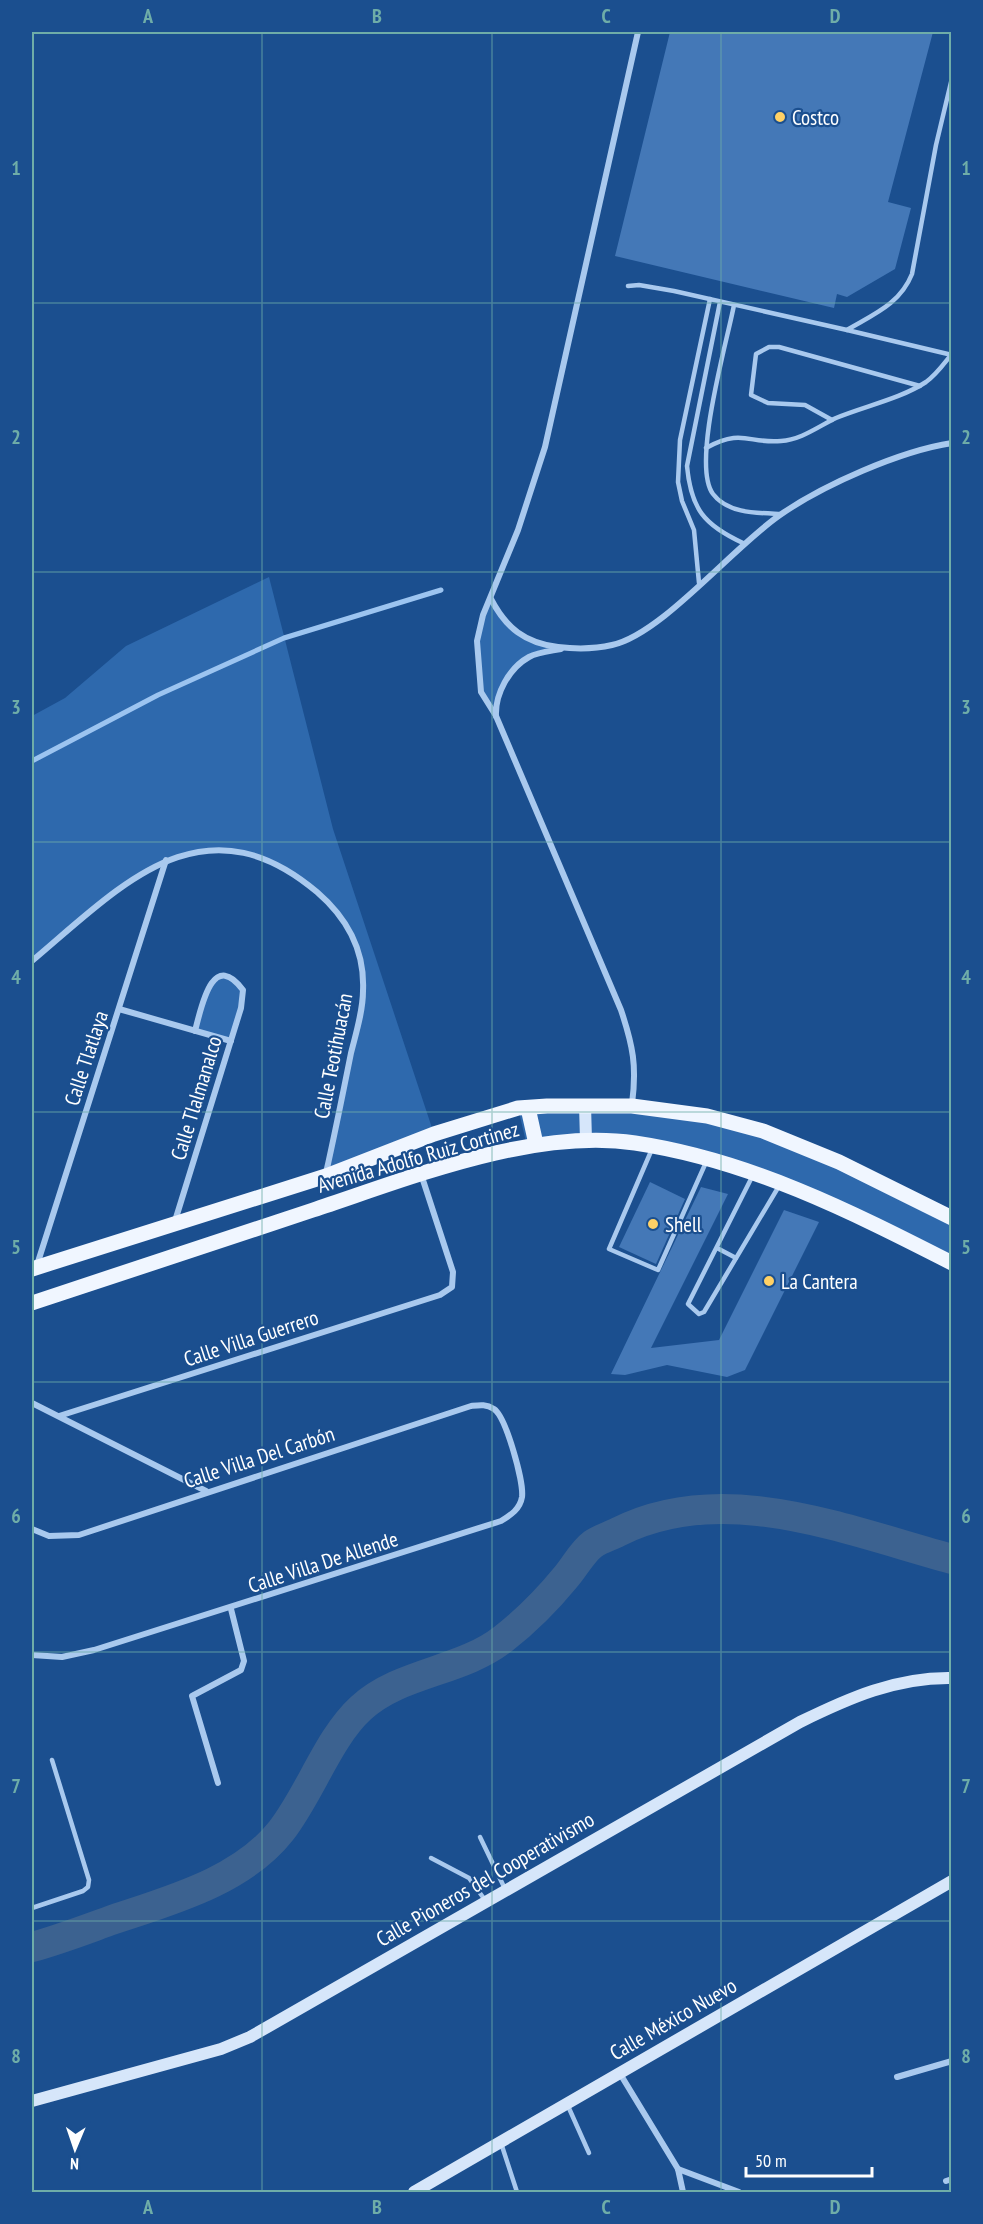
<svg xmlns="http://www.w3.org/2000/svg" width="983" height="2224" font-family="'PT Sans Narrow',sans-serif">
<rect width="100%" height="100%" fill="#1b4f8f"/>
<!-- green -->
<g fill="#2e69ad">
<polygon points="269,577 333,829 434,1134 326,1176 363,990 358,945 335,908 297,876 257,857 213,849 166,859 127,882 32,961 32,716 65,698 126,646"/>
<path d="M491 599 515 631 553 646C524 662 495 679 496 716L481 692 477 641Z"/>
<polygon points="226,976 243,990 231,1041 195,1031 207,987"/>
<polygon points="585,1105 763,1131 951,1217 951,1263 801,1190 634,1142 527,1146 518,1108"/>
</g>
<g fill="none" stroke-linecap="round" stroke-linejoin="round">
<!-- stream -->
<polyline stroke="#9cc4f0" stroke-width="5" points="32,761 158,695 284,638 441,590"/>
<!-- river -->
<path stroke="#3c6290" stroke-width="30" d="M32 1947C58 1940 84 1930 109 1921 168 1901 241 1882 281 1831 310 1794 328 1738 361 1708 400 1672 461 1672 503 1639 526 1621 547 1600 565 1578 574 1568 582 1552 593 1544 600 1539 610 1536 618 1532 723 1479 845 1530 952 1559"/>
</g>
<!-- building -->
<g fill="#4478b7">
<polygon points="670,32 933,32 888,202 911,208 895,269 847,297 837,294 834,308 615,256"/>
<polygon points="650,1182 685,1199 656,1264 619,1247"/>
<polygon points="701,1187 728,1194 651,1348 719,1340 784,1210 819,1222 745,1370 727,1377 667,1365 625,1375 611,1374"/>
</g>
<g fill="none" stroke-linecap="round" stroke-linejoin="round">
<!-- lane -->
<g stroke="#a9c9ee" stroke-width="4.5">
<path d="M628 286 639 285 674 291 847 330C874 314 900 304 912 274L936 145 952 78"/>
<path d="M720 302 687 466C691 509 704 525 743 543"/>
<path d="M734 305C727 342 691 465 713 494 728 514 759 513 781 514"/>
<polyline points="847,330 952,355"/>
<polyline points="832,420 805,405 768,403 751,395 756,354 769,347 779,347 920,386"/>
<path d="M706 448C743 428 748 444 781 441 801 440 819 426 836 418 865 406 900 399 926 382 936 375 943 365 951 355"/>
<polyline points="699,583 694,530 682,501 678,482 680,440 710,299"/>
<polyline points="652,1149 609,1249 658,1270 707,1160"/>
<polyline points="753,1175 688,1304 699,1314 704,1312 779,1186"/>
<polyline points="717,1248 736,1258"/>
<polyline points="480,1837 505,1889"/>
<polyline points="431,1858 469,1878 485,1900"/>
<polyline points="32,1908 83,1891 88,1887 89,1880 52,1760"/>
<polyline points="568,2106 589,2153"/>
<polyline points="501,2143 517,2192"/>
</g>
<!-- street -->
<g stroke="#a9c9ee" stroke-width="6">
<path d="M491 599C506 628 525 643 558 647 575 649 595 649 612 645 662 634 733 547 780 515 823 485 900 451 952 443"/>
<path d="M496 716C495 694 509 668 529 657 538 652 551 651 561 649"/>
<path d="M32 961C120 887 202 795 317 892 346 917 365 950 363 991 363 1011 356 1033 351 1053 343 1093 335 1133 326 1173"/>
<polyline points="119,1009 231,1041"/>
<path d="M632 1104C637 1066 633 1046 621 1010L496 716 481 692 477 641 483 615 518 530 545 447 638 32"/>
<path d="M175 1221 241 1008 243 990C212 948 201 1009 195 1031"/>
<polyline points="37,1265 166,860"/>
<polyline points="32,1403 206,1491"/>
<polyline points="59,1416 440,1295 452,1287 453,1272 421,1174"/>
<path d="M32 1529 49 1536 79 1535 471 1406C480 1405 486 1404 494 1409 506 1417 524 1482 522 1497 520 1509 511 1515 501 1521L94 1650 62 1657 32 1655"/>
<polyline points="218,1783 192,1696 241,1670 244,1661 231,1609"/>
<polyline points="619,2072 678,2169 683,2192"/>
<polyline points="897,2077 952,2061"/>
<polyline points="678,2169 739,2192"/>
<polyline points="946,2181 952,2179"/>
</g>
<!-- secondary -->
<g stroke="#d6e6fa" stroke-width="12">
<polyline points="585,1105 586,1140"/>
<path d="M32 2101 221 2049 250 2037 800 1722C849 1698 896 1677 952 1678"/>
<polyline points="414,2192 952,1881"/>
</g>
<!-- primary -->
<g stroke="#f0f6ff" stroke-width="15">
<polyline points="528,1108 536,1144"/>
<polyline points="32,1269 326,1176 434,1134 518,1108 547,1106 632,1106 707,1116 763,1131 839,1162 952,1218"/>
<path d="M32 1303C125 1272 219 1241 313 1210 410 1178 532 1128 635 1143 749 1160 850 1211 952 1263"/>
</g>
</g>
<!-- grid -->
<path fill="none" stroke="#6fada8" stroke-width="1.5" stroke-opacity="0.55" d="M262 32V2192M492 32V2192M721 32V2192M32 303H952M32 572H952M32 842H952M32 1112H952M32 1382H952M32 1652H952M32 1921H952"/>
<!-- markers -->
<g fill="#ffd166" stroke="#1b4f8f" stroke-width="2">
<circle cx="780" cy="117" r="6"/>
<circle cx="653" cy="1224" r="6"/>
<circle cx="769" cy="1281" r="6"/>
</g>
<g text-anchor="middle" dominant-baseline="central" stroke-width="4.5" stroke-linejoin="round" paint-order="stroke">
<!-- poi labels -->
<g font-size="21" fill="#fff" stroke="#1b4f8f" text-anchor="start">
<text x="792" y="117">Costco</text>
<text x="665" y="1224">Shell</text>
<text x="781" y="1281">La Cantera</text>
</g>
<!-- street labels -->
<g font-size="21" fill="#fff" stroke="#1b4f8f">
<text transform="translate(333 1056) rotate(-79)">Calle Teotihuacán</text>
<text transform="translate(86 1058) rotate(-72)">Calle Tlatlaya</text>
<text transform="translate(196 1098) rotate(-73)">Calle Tlalmanalco</text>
<text transform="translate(418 1157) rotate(-16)">Avenida Adolfo Ruiz Cortinez</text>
<text transform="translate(251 1338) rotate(-18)">Calle Villa Guerrero</text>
<text transform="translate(259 1457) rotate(-18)">Calle Villa Del Carbón</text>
<text transform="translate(323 1562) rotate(-18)">Calle Villa De Allende</text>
<text transform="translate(485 1879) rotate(-30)">Calle Pioneros del Cooperativismo</text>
<text transform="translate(673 2019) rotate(-30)">Calle México Nuevo</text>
</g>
</g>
<!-- border -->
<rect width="983" height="2224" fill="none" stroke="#1b4f8f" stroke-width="66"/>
<!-- north arrow -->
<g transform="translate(75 2149) rotate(182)" stroke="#1b4f8f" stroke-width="4.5" paint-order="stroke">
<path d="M0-4.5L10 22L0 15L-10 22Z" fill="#ffffff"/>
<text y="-9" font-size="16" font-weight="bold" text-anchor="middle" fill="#ffffff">N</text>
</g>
<!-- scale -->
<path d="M746 2167v9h126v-9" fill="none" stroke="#ffffff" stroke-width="3"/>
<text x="755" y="2167" font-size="18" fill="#ffffff" stroke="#1b4f8f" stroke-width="4.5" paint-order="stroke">50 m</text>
<rect x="33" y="33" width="917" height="2158" fill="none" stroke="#6fada8" stroke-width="2"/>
<g font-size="20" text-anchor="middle" font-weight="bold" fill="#6fada8">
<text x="148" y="23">A</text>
<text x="377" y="23">B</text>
<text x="606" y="23">C</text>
<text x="835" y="23">D</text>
<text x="16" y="175">1</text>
<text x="966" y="175">1</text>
<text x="16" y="444">2</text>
<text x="966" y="444">2</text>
<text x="16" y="714">3</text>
<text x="966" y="714">3</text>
<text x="16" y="984">4</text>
<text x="966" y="984">4</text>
<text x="16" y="1254">5</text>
<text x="966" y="1254">5</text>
<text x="16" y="1523">6</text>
<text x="966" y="1523">6</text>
<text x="16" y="1793">7</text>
<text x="966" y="1793">7</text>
<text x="16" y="2063">8</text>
<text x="966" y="2063">8</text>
<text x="148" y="2214">A</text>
<text x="377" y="2214">B</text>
<text x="606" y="2214">C</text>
<text x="835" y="2214">D</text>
</g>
</svg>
